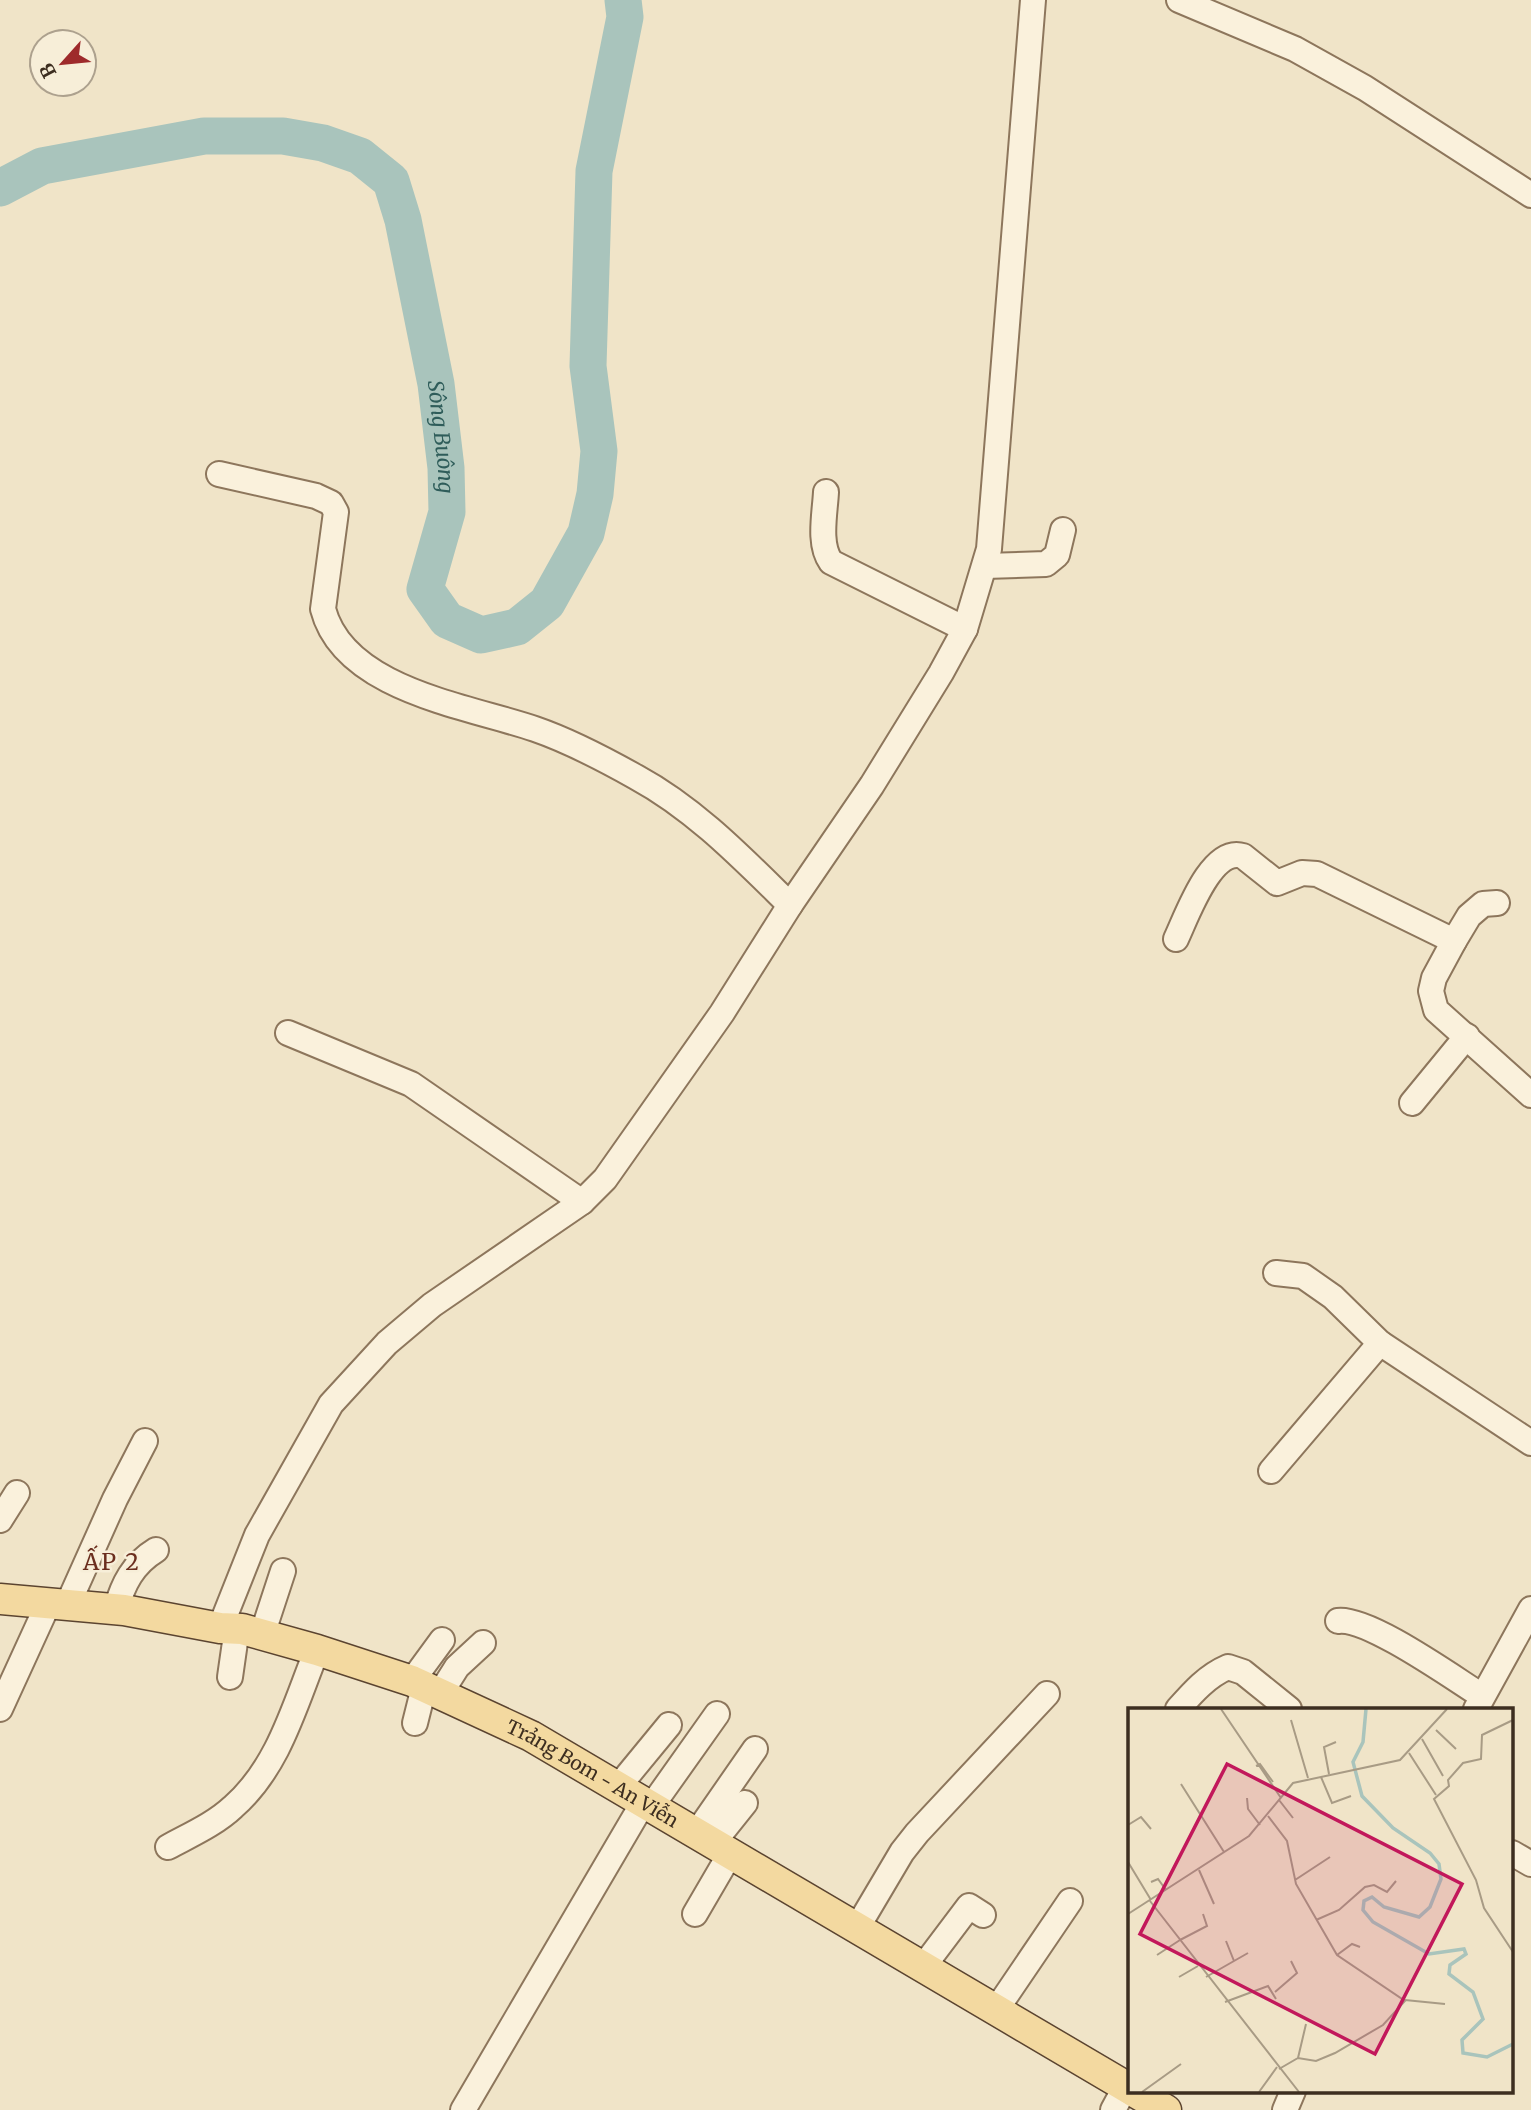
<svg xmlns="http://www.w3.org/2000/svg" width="1531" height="2110" font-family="Merriweather,serif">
<rect width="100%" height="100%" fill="#f0e4c8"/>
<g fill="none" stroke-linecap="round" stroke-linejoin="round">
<!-- river -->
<path stroke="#a9c4bc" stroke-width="37" id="s1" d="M0 188 42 166 204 136H283L323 143 360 156 391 181 403 220 436 384 446 468 447 512 425 589 447 620 481 635 517 627 547 603 586 533 595 494 599 451 588 366 594 171 625 17 623 0"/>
<defs>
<g id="minor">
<polyline points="1179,0 1295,49 1365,88 1531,195"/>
<path d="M219 474 316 496 331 503 336 512 323 609C344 690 468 706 535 729 570 741 604 759 636 777 695 809 742 858 790 905"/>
<path d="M826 492C825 513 818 544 831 562L965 629"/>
<polyline points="985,566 1046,564 1057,555 1063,530"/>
<polyline points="1497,903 1483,904 1469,916 1454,941 1434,978 1431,991 1436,1010 1531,1095"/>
<path d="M1176 939C1187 916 1211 846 1243 856L1277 883 1302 873 1317 874 1454 941"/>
<polyline points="288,1033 411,1084 582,1202"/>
<polyline points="1412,1103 1467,1036"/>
<polyline points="1276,1273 1303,1276 1333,1297 1380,1343 1531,1443"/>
<polyline points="1271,1471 1380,1343"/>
<polyline points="0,1520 17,1493"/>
<polyline points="68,1604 115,1499 145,1441"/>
<path d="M116 1609C123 1584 133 1564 156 1550"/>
<path d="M1338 1621C1368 1617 1453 1678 1482 1696"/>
<polyline points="220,1628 257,1535 331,1404 387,1343 432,1305 582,1202 605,1179 722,1013 790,905 872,785 941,673 965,629 989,549 1033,0"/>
<polyline points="262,1635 283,1571"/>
<polyline points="230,1677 237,1628"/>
<polyline points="412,1681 442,1640"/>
<polyline points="440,1694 457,1667 483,1643"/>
<polyline points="0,1709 49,1602"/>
<path d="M1178 1709C1193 1692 1207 1676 1228 1667L1243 1672 1289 1709"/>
<polyline points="1476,1709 1531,1609"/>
<polyline points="415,1723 424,1687"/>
<polyline points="618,1787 669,1725"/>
<polyline points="651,1807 717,1714"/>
<polyline points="696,1834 755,1749"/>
<polyline points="713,1843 745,1803"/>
<path d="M168 1847C190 1835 215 1824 233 1807 279 1767 295 1704 317 1650"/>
<polyline points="1512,1853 1531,1864"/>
<polyline points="695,1914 730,1854"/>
<polyline points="857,1928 902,1852 917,1833 1047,1694"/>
<polyline points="923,1967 969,1906 983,1915"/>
<polyline points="996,2010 1070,1901"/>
<polyline points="463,2110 643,1803"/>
<polyline points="1113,2110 1126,2086"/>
<polyline points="1285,2110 1293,2091"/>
</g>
<g id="major">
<path id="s2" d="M0 1599 124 1610 220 1628 242 1629 317 1650 412 1681 531 1736 1130 2089"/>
<polyline points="1133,2091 1166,2110"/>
</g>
</defs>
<!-- minor casing -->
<use href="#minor" stroke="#8d765c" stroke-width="28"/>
<!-- major casing -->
<use href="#major" stroke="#5b4430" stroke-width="33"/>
<!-- minor -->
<use href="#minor" stroke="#faf1dc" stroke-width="24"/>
<!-- major -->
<use href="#major" stroke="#f3d9a0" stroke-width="30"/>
</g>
<g text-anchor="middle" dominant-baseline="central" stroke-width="5" stroke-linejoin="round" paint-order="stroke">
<!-- street labels -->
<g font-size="19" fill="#3d2e20" stroke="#f7eed8">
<text stroke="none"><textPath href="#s2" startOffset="625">Trảng Bom - An Viễn</textPath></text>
</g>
<!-- water labels -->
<g font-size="21" font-style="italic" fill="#2f5d5a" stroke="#f7eed8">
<text stroke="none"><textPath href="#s1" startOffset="672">Sông Buông</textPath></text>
</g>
<!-- quarter labels -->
<g font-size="23" letter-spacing="2" fill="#6b2e1e" stroke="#f7eed8">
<text x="112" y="1561">ẤP 2</text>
</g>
</g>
<!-- overview -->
<g transform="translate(1128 1708)">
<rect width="385" height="385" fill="#f0e4c8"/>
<path fill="none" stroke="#a9c4bc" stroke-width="3.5" d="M238 1 235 34 225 54 234 88 265 120 302 145 311 156 313 171 302 199 291 209 256 199 244 189 236 193 235 202 245 214 301 246 336 241 338 246 322 257 321 266 345 284 355 311 334 332 335 345 359 349 385 336"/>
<path fill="none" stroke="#a89b85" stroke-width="2" d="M93 1 153 90M163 12 180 70M385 12 354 27 353 51 335 55 320 72 321 78 306 91 348 172 356 200 385 244M308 22 328 41M294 31 315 68M281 45 308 87M128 58 132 56 145 74M201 66 196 39 208 34M193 69 204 95 223 88M53 76 96 144M119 90 120 101 132 117M151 92 165 110M140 108 159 133 168 176 209 247 277 293 255 317 207 345 188 353 170 350 151 361M0 117 13 109 23 121M0 154 23 192M71 162 86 196M167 172 202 149M23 174 30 171 38 182M22 193 171 384M0 206 121 128 165 75 272 52 319 1M188 212 211 202 237 179 246 177 259 184 268 173M52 232 79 218 75 206M98 233 106 253M29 247 52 232M209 247 224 236 232 239M51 269 70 258M78 269 120 245M147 284 169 265 163 253M277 292 317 296M97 294 140 278 148 291M170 350 178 316M14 384 53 356M131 384 149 359"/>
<path fill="#c2185b" fill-opacity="0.15" stroke="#c2185b" stroke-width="3.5" d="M99 56 334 176 247 346 12 226Z"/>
<rect width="385" height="385" fill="none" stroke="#3d2e20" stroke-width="3.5"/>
</g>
<!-- north arrow -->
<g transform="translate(63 63) rotate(243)"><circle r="33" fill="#f7eed8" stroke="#ada18e" stroke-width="2"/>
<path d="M0-5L12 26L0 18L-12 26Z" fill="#9e2a2b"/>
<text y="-10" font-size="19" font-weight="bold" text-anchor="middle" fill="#3d2e20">B</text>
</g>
</svg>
